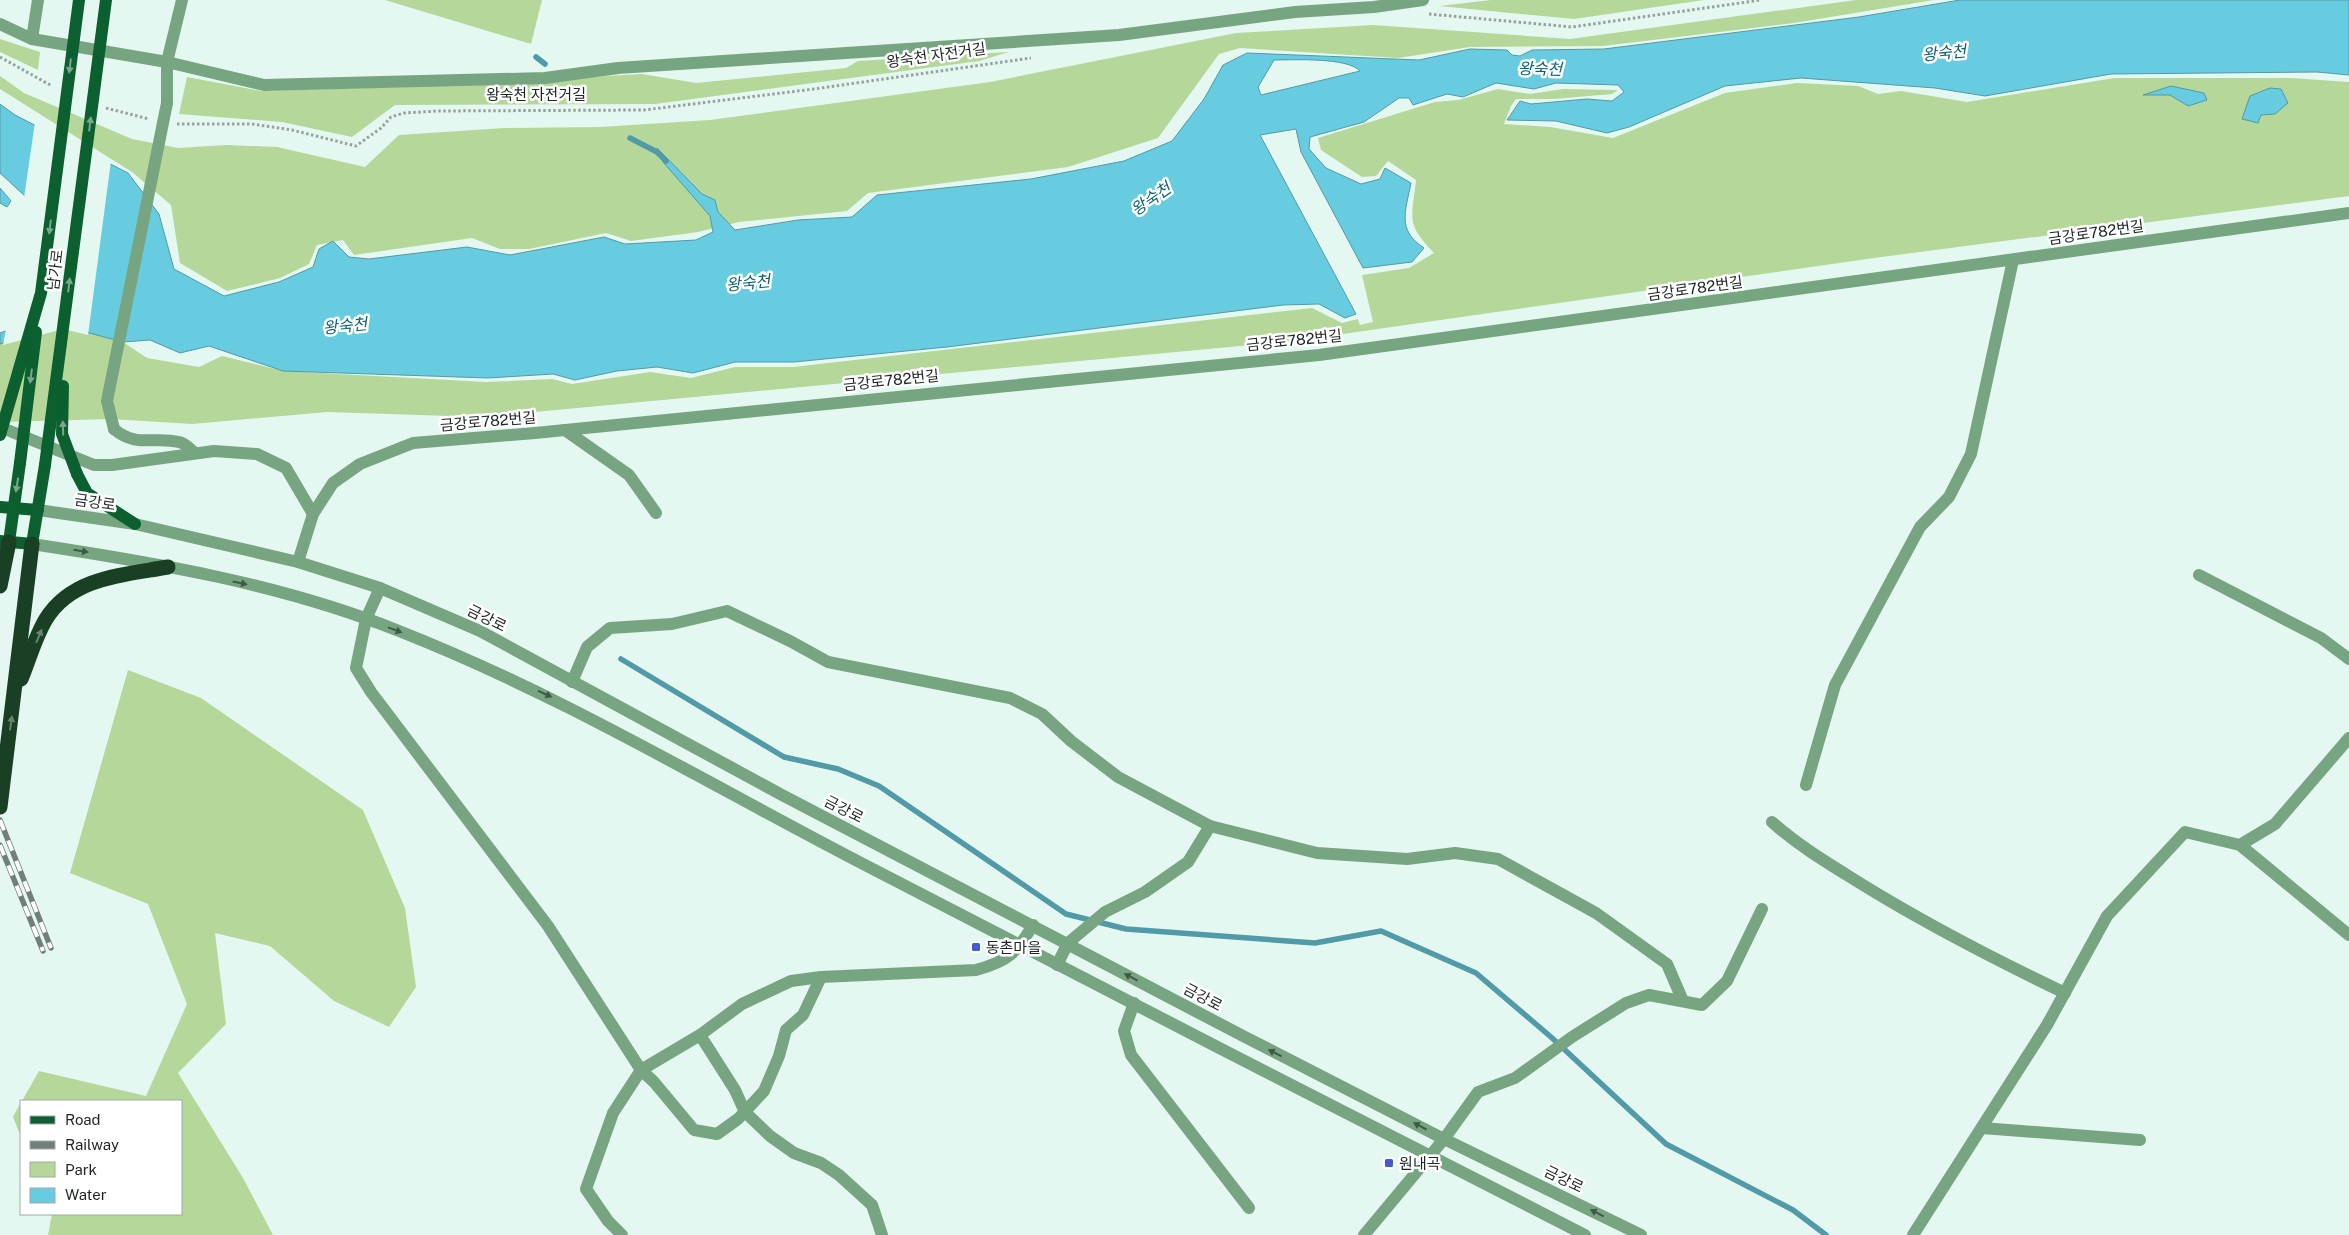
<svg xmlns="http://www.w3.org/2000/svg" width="2349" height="1235" font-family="'Public Sans','Noto Sans KR',sans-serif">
<rect width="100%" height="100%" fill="#e4f8f1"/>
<!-- green -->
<g fill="#b5d799">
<polygon points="385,0 542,0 531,44"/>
<polygon points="1491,0 1704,0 1574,19 1439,6"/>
<polygon points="1856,0 1934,0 1794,23 1603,46 1470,47 1398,58 1240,48 1219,54 1158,138 1068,167 868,193 847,211 739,222 698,232 631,241 606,233 529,249 500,249 472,238 354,255 343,240 317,245 309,264 280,278 227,291 180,263 171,205 132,172 0,89 0,76 24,93 132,139 178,148 226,145 277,147 365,167 399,135 504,128 600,127 710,120 990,82 1236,33 1373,25 1570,39"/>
<polygon points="0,39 40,52 38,70 0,52"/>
<polygon points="1009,52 979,61 655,104 395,105 352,137 282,122 179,114 187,77 262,91 406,87 642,74 696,83 846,68 858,61"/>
<path d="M2114 78H2291L2349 82V196L1874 258 1294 341 481 417 327 412 192 424 111 419 0 422V344L63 326 123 342 147 358 199 367 222 356 283 371 486 382 552 379 572 384 650 372 691 378 735 367H793L1312 308 1342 323 1358 319 1360 325 1373 322 1362 275 1409 268 1434 253C1405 223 1412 219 1416 180L1388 161 1376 176 1362 177 1321 150 1318 138 1435 102 1458 100 1498 89 1530 94 1563 89 1618 90 1612 94 1554 99H1516L1511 106 1504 124 1550 127 1613 138 1725 93 1797 83 1858 86 1878 94 1901 91 1967 102Z"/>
<polygon points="128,670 201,698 363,810 405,908 416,987 389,1027 334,1001 270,946 215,933 226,1024 178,1073 243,1178 273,1235 48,1235 52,1214 181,1214 181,1101 22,1101 39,1071 146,1096 187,1004 148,904 70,873"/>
<polygon points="21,1102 21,1137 13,1117"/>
</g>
<!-- water -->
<g fill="#67ccdf" stroke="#519aa7" fill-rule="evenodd">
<path d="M1960 0H2349V75L2317 72 2111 74 1985 96 1935 88 1801 78 1725 86 1629 127 1607 133 1556 121 1507 120 1520 101 1531 104 1587 99 1612 101 1624 92 1618 85 1556 83 1534 89 1496 83 1463 97 1447 94 1413 105 1409 98H1399L1364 122 1310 137 1309 149 1326 168 1361 184 1380 179 1385 168 1411 183C1406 210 1396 230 1424 248L1412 262 1363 268 1301 152 1296 129 1260 135 1356 314 1345 318 1319 304 1283 305 947 347 794 362H735L693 373 657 367 617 371 575 380 553 374 488 378 283 371 209 346 180 353 150 340 123 342 63 326 0 344V333L76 306 92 258 0 173V104L15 115 128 173 159 214 174 269 224 296 279 282 313 267 319 249 333 241 349 257 369 259 467 247 510 255 604 237 625 244 696 240 713 232 710 216 663 162 657 148 702 194 715 200 718 212 735 230 798 220 852 217 877 195 1031 179 1124 161 1172 141 1204 99 1223 65 1247 53 1419 60 1470 49 1507 50 1512 55 1520 56 1532 50 1604 49 1859 17ZM1274 60C1294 60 1347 57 1360 71L1261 95 1258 87Z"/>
<polygon points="2171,86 2204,93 2207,100 2188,106 2170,95 2143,95"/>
<polygon points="2270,88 2281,89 2288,103 2275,114 2261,115 2258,123 2242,119 2250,96"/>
<polygon points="0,188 11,201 7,207 0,203"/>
</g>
<!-- pier -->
<polygon fill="#e4f8f1" points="35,122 111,161 88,335 63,329 3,345 6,329 74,304 90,258 24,198"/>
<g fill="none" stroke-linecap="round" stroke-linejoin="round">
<!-- stream -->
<g stroke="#519aa7" stroke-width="5.5">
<polyline points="536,57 545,64"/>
<polyline points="575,88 582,95"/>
<polyline points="630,138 657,152 666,161"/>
<polyline points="621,659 784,757 838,769 879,786 1066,914 1126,929 1315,943 1381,931 1476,973 1551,1037 1666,1144 1793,1210 1826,1235"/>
</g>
<!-- path -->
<g stroke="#95a39e" stroke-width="3" stroke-dasharray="2.5 2.5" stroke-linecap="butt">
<polyline points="1429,14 1572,27 1761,0"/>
<polyline points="0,57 52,86"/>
<polyline points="106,108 149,119"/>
<polyline points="177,124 252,124 292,130 356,146 381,128 391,117 404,113 437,111 644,110 814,89 1031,58"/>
</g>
<!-- minor -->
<g stroke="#77a582" stroke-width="12">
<polyline points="38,0 32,39 167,62 264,85 545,78 618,68 1119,35 1295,12 1374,7 1423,0"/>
<polyline points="0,24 32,39"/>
<polyline points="167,103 167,62 182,0"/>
<polyline points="0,427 94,465 112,465 214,451 257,454 286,468 313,514"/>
<path d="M114 429C136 448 155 436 179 442 185 443 191 450 195 453"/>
<polyline points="565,430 629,475 656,513"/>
<polyline points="38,510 135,524 298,562 380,588 480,631 782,795 1245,1037 1444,1139 1641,1235"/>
<path d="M32 544C157 563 282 584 399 631 562 695 712 786 867 866 1106 989 1345 1114 1585 1235"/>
<polyline points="298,562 313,514 333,483 360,464 413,443 535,433 1319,355 2349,213"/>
<polyline points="2199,575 2321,638 2349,659"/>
<polyline points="380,588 366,619 356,668 371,692 548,926 641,1070 654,1082 694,1130 717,1134 738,1119 764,1091 779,1056 786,1030 803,1015 821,977"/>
<polyline points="572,682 587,647 610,628 672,624 727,611 790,641 828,662 1010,698 1042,714 1071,741 1118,777 1210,826 1317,853 1407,859 1455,853 1498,859 1596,913 1667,964 1683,1001"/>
<polyline points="1806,785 1835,685 1920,527 1949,497 1971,454 2013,260"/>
<path d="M1772 822C1800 847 1831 865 1863 885 1928 925 1996 960 2065 993"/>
<polyline points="2240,845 2349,935"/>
<polyline points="1057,965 1068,943 1105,912 1145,892 1188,862 1210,826"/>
<polyline points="1134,1003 1124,1031 1131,1055 1249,1208"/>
<polyline points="700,1035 735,1090 745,1112 770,1136 794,1153 821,1163 839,1175 872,1205 882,1235"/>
<polyline points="1982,1128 2140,1140"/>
<path d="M622 1235 608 1221 586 1189 613 1113 641 1070 700 1035 742 1004 791 981 821 977 976 970C1009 961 1016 953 1033 925"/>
<polyline points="1364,1235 1444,1139 1478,1092 1515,1078 1572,1037 1626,1003 1649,995 1702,1005 1727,981 1762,909"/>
<polyline points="1913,1235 2047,1025 2107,916 2185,832 2240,845 2275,824 2349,738"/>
</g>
<!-- major -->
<g stroke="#0c5f2f" stroke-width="12">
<polyline points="77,474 87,493 135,524"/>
<polyline points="0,507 38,510"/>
<polyline points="0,541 32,544 45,465"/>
<polyline points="9,542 20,463"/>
</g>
<!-- highway -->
<g stroke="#193f25" stroke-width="15">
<polyline points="0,586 9,542"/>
<path d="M21 679C29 660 35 637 46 619 72 577 123 575 168 567"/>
<polyline points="0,807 32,544"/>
</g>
<defs>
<g id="rail">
<polyline points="0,820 51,948"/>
<polyline points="0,845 43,951"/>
</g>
</defs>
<!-- rail casing -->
<use href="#rail" stroke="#717e7a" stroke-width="5.5"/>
<!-- rail -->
<use href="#rail" stroke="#fff" stroke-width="4" stroke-dasharray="11" stroke-linecap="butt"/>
<!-- minor-bridge -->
<polyline stroke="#77a582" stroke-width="12" points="114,429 107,401 167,103"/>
<!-- major-bridge -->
<g stroke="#0c5f2f" stroke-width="12">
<polyline points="63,386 62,434 77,474"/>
<polyline points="0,435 41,293 79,0"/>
<polyline points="20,463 36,332"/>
<polyline points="45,465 106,0"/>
</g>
</g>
<!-- one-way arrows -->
<defs><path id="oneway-solid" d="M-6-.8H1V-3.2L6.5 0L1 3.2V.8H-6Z" transform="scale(1.25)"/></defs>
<g fill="#79a78d">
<use href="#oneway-solid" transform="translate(70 66) rotate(97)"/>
<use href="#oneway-solid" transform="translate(90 124) rotate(-83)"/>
<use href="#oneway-solid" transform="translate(50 227) rotate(97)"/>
<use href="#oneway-solid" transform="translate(69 285) rotate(-83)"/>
<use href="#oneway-solid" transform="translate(31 376) rotate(97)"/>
<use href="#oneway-solid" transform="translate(63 428) rotate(-92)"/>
<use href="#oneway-solid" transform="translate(17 485) rotate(99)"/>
</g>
<g fill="#425849">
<use href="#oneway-solid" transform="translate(81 551) rotate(9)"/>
<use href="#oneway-solid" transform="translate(240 583) rotate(12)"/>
<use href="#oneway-solid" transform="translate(395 630) rotate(20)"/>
<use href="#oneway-solid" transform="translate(545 694) rotate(24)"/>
<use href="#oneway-solid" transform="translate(1131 977) rotate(-152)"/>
<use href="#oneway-solid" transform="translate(1275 1053) rotate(-153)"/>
<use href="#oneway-solid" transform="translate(1420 1126) rotate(-152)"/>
<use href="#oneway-solid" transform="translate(1597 1213) rotate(-153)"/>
</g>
<g fill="#6a8271">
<use href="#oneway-solid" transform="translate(39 636) rotate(-68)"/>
<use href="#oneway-solid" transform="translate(11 723) rotate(-82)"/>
</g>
<!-- markers -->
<g fill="#455cd0" stroke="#fff" stroke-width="2">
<rect x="971" y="942" width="10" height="10" rx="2.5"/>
<rect x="1384" y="1158" width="10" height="10" rx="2.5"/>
</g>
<g text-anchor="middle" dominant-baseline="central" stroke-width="5" stroke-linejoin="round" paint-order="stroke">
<!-- street labels -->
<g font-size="15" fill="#1e2523" stroke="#fff">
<text transform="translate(936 55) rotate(-8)">왕숙천 자전거길</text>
<text x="536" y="94">왕숙천 자전거길</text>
<text transform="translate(2096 232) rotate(-8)">금강로782번길</text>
<text transform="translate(55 270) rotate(-83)">남가로</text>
<text transform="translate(1695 288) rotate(-8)">금강로782번길</text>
<text transform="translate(1294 340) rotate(-6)">금강로782번길</text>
<text transform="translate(891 380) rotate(-6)">금강로782번길</text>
<text transform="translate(488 421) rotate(-5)">금강로782번길</text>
<text transform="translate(95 502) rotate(8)">금강로</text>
<text transform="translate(487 618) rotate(26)">금강로</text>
<text transform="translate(844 809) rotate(27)">금강로</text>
<text transform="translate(1203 997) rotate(28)">금강로</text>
<text transform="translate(1564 1179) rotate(26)">금강로</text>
</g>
<!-- poi labels -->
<g font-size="15" fill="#1e2523" stroke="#fff" text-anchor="start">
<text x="986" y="947">동촌마을</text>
<text x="1399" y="1163">원내곡</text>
</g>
<!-- water labels -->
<g font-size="16" font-style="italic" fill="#0b6370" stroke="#fff">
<text transform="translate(1944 53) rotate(-5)">왕숙천</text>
<text transform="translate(1540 69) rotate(1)">왕숙천</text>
<text transform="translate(1151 199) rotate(-35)">왕숙천</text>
<text transform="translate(748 283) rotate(-6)">왕숙천</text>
<text transform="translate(345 326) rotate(-6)">왕숙천</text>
</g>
</g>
<!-- legend -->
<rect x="20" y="1100" width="162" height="115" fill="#ffffff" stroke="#a5a8a7"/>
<rect x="30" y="1116" width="25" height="8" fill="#0c5f2f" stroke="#a5a8a7"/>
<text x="65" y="1125" font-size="15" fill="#1e2523">Road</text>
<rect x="30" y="1141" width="25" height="8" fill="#717e7a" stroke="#a5a8a7"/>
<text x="65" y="1150" font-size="15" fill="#1e2523">Railway</text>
<rect x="30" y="1162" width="25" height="15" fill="#b5d799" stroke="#a5a8a7"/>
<text x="65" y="1175" font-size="15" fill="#1e2523">Park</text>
<rect x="30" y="1188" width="25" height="15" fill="#67ccdf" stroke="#a5a8a7"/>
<text x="65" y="1200" font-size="15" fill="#1e2523">Water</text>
</svg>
